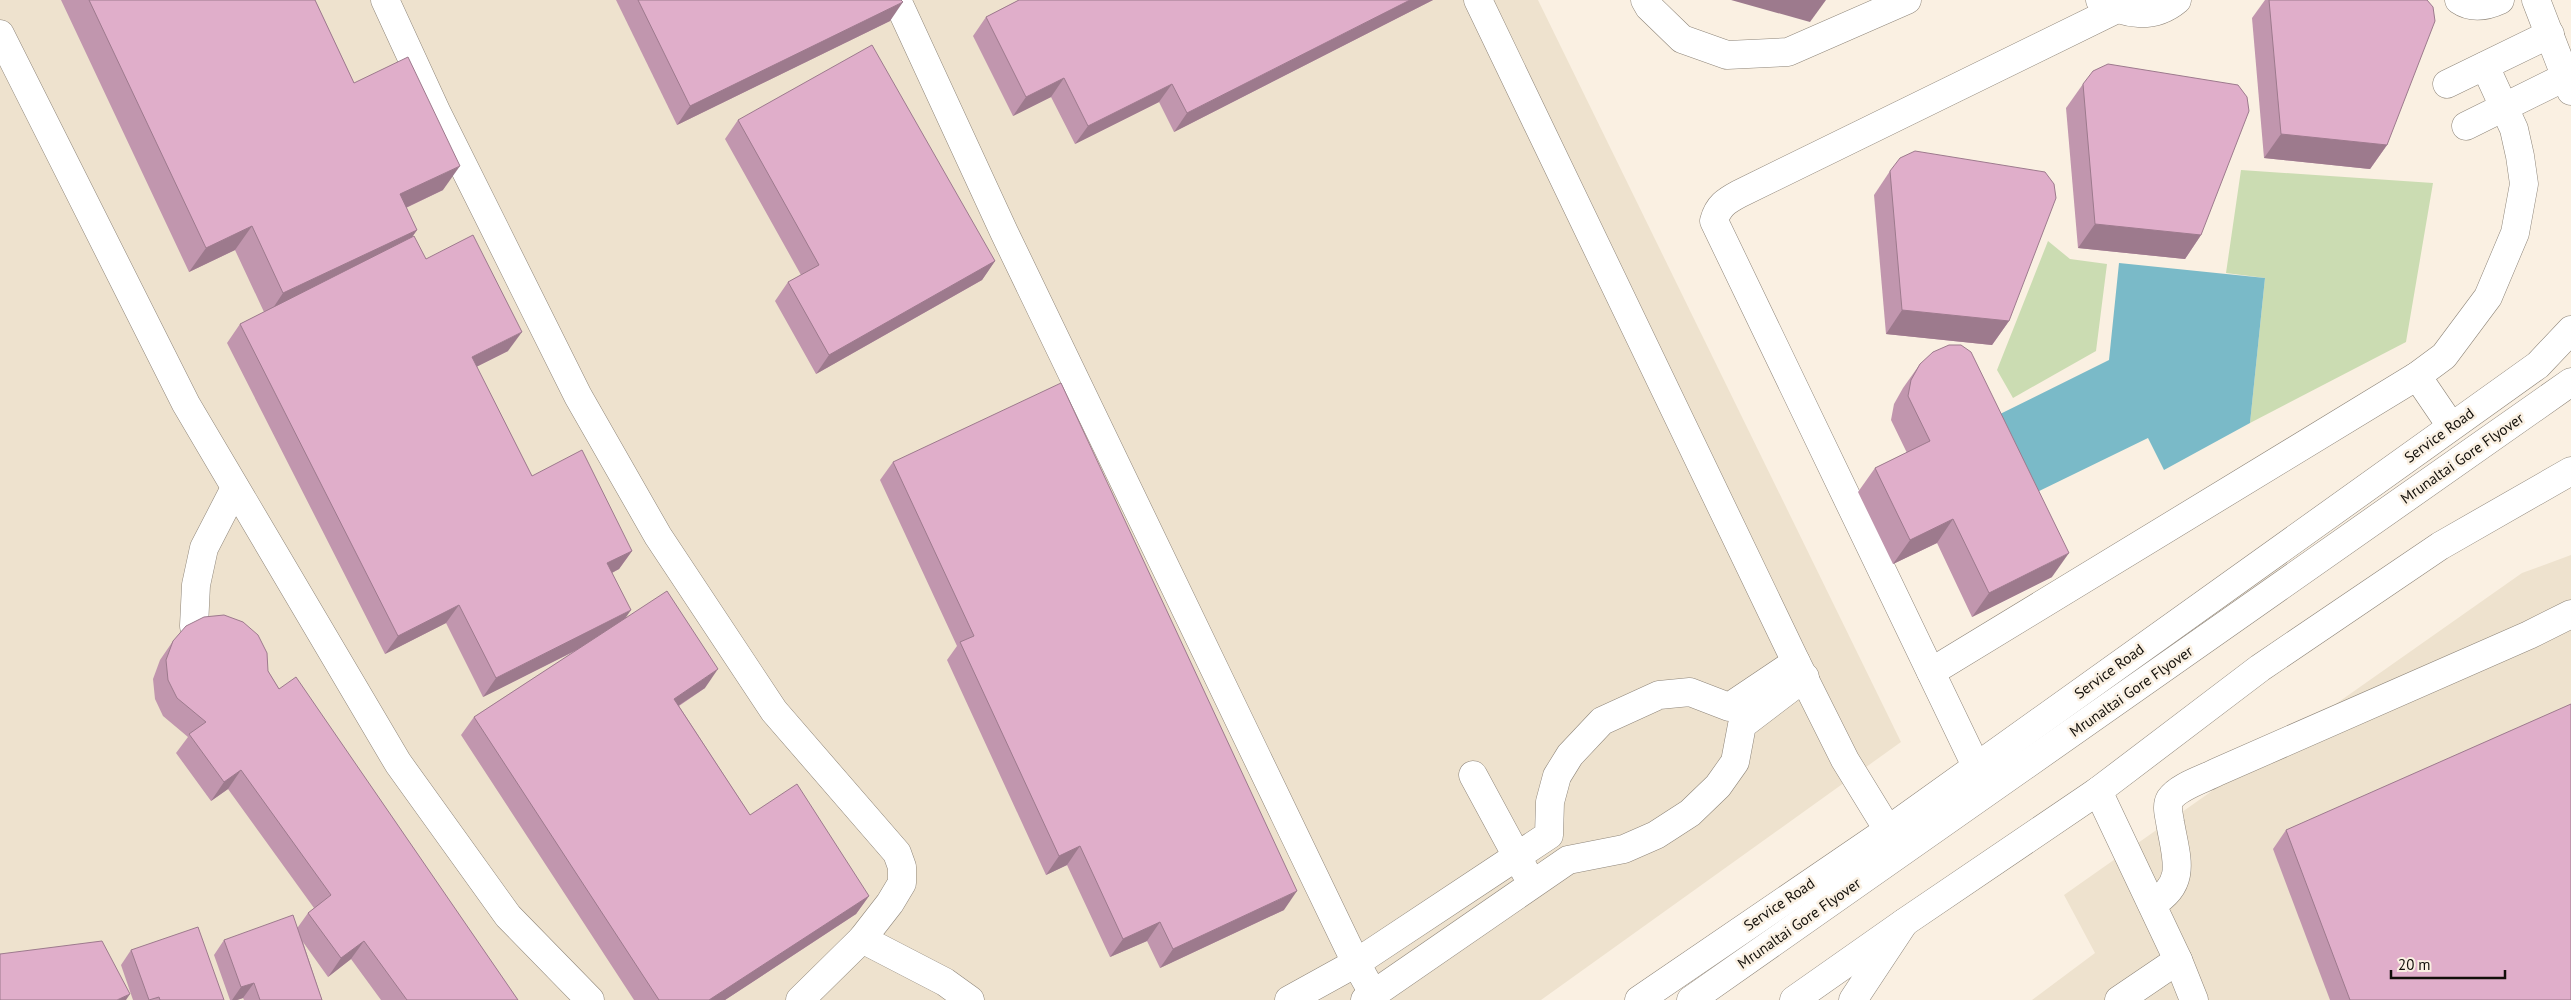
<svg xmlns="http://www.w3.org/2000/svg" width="2571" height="1000" font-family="'PT Sans',sans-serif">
<rect width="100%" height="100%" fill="#faf0e2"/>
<!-- commercial -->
<g fill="#eee2ce">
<polygon points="0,0 1538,0 1901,742 1541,1000 0,1000"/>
<polygon points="2571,555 2571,1000 2032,1000 2095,953 2064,895 2522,573"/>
</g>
<!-- green -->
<g fill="#cbdcb2">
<polygon points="2241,170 2433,183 2406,342 2250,423 2265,278 2226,273"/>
<polygon points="2048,241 2070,259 2107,264 2096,351 2013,398 1997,370"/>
</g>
<!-- water -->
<polygon fill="#7abac8" points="2119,263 2265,278 2250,423 2164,470 2148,438 2029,496 1992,418 2109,360"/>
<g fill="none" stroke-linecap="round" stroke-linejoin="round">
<defs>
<g id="minor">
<polyline points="385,0 437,113 578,396 658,536 774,711 897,853 902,867 902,883 890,903 862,939 800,1000"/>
<polyline points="897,0 1004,232 1356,963 1374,995"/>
<polyline points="1478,0 1796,662 1845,760 1888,830"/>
<polyline points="1645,0 1649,7 1682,39 1727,55 1788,52 1907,0"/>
<path d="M2100 0C2124 15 2153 20 2177 0"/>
<path d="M2459 0C2472 9 2487 6 2500 0"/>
<polyline points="0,34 186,404 398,763 508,916 590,1000"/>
<polyline points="2447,84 2550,34"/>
<polyline points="2466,126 2565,77"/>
<polyline points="2417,376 2451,426"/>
<polyline points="194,626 196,585 204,548 235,488"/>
<polyline points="1931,672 2417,376 2444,356 2488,297 2515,233 2524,184 2520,156 2514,129 2485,66"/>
<path d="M1976 766 1714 221C1718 206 1726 201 1739 194L2115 10"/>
<polyline points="1473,775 1526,873"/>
<polyline points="2098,791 2178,960 2194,1000"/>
<path d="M2152 904C2188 883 2176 858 2170 822 2169 815 2166 806 2170 799 2179 786 2204 779 2217 772L2529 635 2571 614"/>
<polyline points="862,939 945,982 970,1000"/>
<polyline points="1289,1000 1356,963 1549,835 1550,802 1557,776 1570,755 1602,721 1659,695 1690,692 1729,707 1796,662"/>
<polyline points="1365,1000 1568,860 1624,849 1656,835 1690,813 1718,786 1735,762 1742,725 1805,677"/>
<polyline points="1853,1000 1904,923"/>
<polyline points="2119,1000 2178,960"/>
</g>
<g id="major">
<polyline points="2536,0 2571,91"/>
<polyline points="1639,1000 1888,830 2538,365 2571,330"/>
<polyline points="1691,1000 2571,382"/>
<polyline points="1794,1000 1905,922 2098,791 2260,668 2440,546 2571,471"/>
</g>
</defs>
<!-- minor casing -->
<use href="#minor" stroke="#8e8579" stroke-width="29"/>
<!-- major casing -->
<use href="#major" stroke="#8e8579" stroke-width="29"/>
<!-- minor -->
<use href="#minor" stroke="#fff" stroke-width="28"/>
<!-- major -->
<use href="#major" stroke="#fff" stroke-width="28"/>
</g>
<!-- wall -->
<g fill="#c196ae">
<polygon points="61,0 315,0 354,83 443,190 406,208 417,230 412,237 426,259 508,351 476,367 532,476 632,551 619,569 612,573 626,618 705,688 679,706 750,815 869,896 856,914 725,1000 634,1000 461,735 474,717 577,650 483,697 446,623 385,654 227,343 240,324 264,312 235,250 189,272"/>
<polygon points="616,0 901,0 890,21 677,125"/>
<polygon points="1019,0 1433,0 1174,132 1159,102 1075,144 1051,97 1013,116 973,36 986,17"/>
<polygon points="2265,0 2427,0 2387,145 2370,169 2264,158 2252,18"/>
<polygon points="2083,84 2201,235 2185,259 2078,248 2066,108"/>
<polygon points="738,120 995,261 982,280 816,374 775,301 788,282 801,275 725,139"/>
<polygon points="1890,171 2009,321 1992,345 1886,334 1874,195"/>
<polygon points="1920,364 2052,577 1972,617 1937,543 1893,564 1858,492 1875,468 1907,453 1891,420 1894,404 1903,388"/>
<polygon points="893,462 1284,910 1160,968 1147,941 1110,957 1067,865 1046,875 947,660 957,646 880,480"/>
<polygon points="173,641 268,671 279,689 518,1000 381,1000 351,959 328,977 303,942 322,1000 244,1000 243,998 237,1000 230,1000 214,955 224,940 298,927 308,913 314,908 228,789 211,801 176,753 188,737 163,716 155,699 153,679 160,660"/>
<polygon points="2286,830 2571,1000 2330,1000 2273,849"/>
<polygon points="131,950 224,1000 133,1000 121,965"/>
</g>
<!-- shaded-wall -->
<g fill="#9d7a8d">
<polygon points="1410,0 1433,0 1174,132 1187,113"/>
<polygon points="1731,0 1826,0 1810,22"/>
<polygon points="903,2 890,21 677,125 690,106"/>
<polygon points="1064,78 1051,97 1013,116 1026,97"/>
<polygon points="1172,84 1159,102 1075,144 1088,126"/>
<polygon points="2281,134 2387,145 2370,169 2264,158"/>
<polygon points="460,166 443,190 384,218 400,194"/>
<polygon points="2095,224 2201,235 2185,259 2078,248"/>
<polygon points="252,226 235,250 189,272 206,248"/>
<polygon points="417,230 400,254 267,317 283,293"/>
<polygon points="995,261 982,280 816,374 829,355"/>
<polygon points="1902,310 2009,321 1992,345 1886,334"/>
<polygon points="522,332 508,351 458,376 472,357"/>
<polygon points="1953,519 1937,543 1893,564 1910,540"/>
<polygon points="632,551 619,569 594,582 607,563"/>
<polygon points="2069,553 2052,577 1972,617 1989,593"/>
<polygon points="459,605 446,623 385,654 398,636"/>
<polygon points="631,610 618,629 483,697 496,678"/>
<polygon points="718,669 705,688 661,717 674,699"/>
<polygon points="241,770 228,789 211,801 224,782"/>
<polygon points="1080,846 1067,865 1046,875 1059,856"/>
<polygon points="1297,891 1284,910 1160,968 1173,949"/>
<polygon points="869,896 856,914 725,1000 709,1000"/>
<polygon points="1160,922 1147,941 1110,957 1123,939"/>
<polygon points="364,941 351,959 328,977 341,958"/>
<polygon points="254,983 243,998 237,1000 232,1000 241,987"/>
<polygon points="130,994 126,1000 117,1000"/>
</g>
<!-- building -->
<g fill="#e0aeca" stroke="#9d7a8d">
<polygon points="89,0 315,0 354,83 408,57 460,166 400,194 417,230 283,293 252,226 206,248"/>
<polygon points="638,0 901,0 903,2 690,106"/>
<polygon points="1019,0 1410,0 1187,113 1172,84 1088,126 1064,78 1026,97 986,17"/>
<polygon points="2269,0 2427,0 2433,7 2435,21 2387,145 2281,134"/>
<polygon points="872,45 995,261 829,355 788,282 819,265 738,120"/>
<polygon points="2108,64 2238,85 2247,97 2249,111 2201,235 2095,224 2083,84 2093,71"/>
<polygon points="1915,151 2045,172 2054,184 2056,198 2009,321 1902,310 1890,171 1900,158"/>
<polygon points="473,235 522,332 472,357 532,476 582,450 632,551 607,563 631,610 496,678 459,605 398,636 240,324 414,236 426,259"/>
<polygon points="1949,345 1961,345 1971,352 2069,553 1989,593 1953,519 1910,540 1875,468 1930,441 1908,396 1911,380 1920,364 1933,352"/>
<polygon points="1061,383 1297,891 1173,949 1160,922 1123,939 1080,846 1059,856 960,642 974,636 893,462"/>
<polygon points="667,591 718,669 674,699 750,815 797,784 869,896 709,1000 659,1000 474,717"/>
<polygon points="224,615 243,622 258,635 267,653 268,671 279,689 296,677 518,1000 407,1000 364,941 341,958 308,913 331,895 241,770 224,782 189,734 206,722 177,698 168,680 166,660 173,641 186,626 204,617"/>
<polygon points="2571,704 2571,1000 2350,1000 2286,830"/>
<polygon points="293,915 322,1000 260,1000 254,983 241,987 224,940"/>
<polygon points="198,927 224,1000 160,1000 159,997 149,1000 131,950"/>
<polygon points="102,941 130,994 117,1000 0,1000 0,954"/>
</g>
<g text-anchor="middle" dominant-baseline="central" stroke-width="5" stroke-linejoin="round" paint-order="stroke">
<!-- street labels -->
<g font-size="15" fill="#120f0a" stroke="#faf0e2">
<text transform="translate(2439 435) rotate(-36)">Service Road</text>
<text transform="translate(2462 458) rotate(-35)">Mrunaltai Gore Flyover</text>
<text transform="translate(2109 671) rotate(-36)">Service Road</text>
<text transform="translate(2131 691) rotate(-35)">Mrunaltai Gore Flyover</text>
<text transform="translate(1779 904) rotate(-34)">Service Road</text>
<text transform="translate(1799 923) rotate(-35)">Mrunaltai Gore Flyover</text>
</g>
</g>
<!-- scale -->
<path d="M2391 970v8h114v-8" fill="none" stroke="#120f0a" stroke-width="2.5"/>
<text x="2398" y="970" font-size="15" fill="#120f0a" stroke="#faf0e2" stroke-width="4" paint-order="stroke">20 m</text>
</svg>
